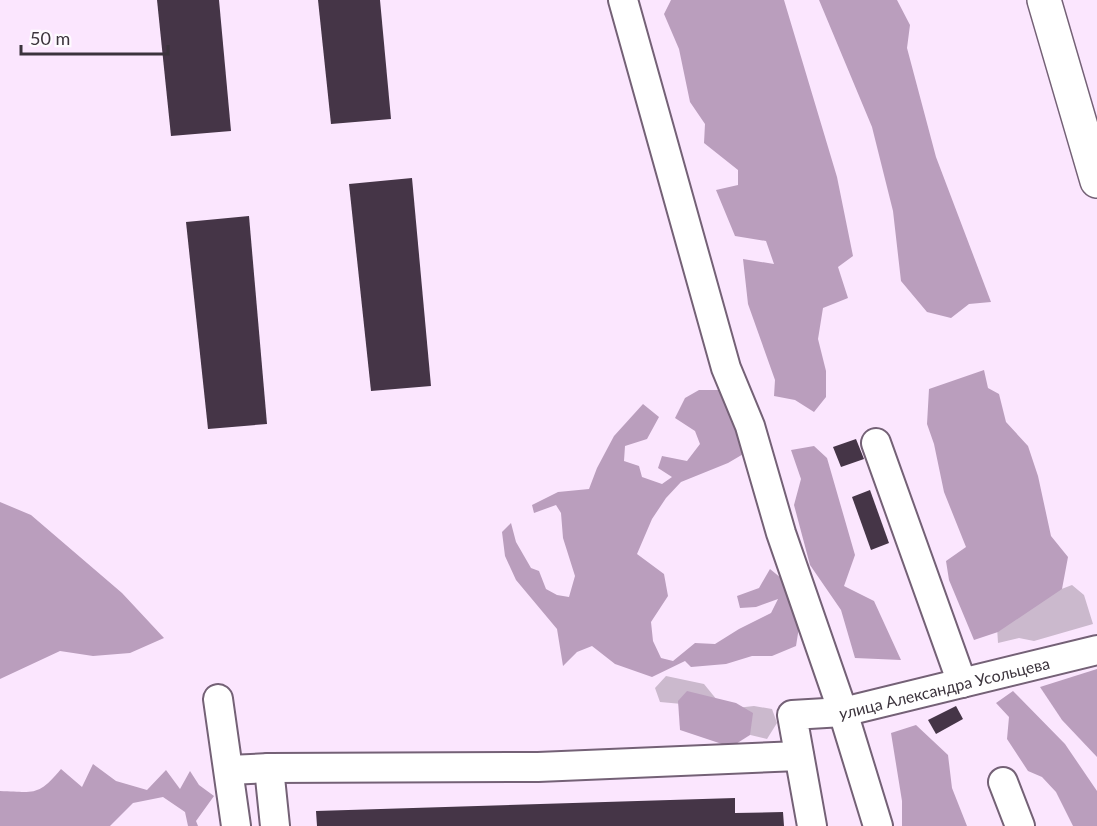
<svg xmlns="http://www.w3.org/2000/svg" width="1097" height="826" font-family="Lato,sans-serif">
<rect width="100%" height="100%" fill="#fbe6fe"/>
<!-- green -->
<g fill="#cbb9cd">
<polygon points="1072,585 1084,595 1093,624 1034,641 1019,638 998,643 997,627 1046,595"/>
<polygon points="666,676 704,684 717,700 736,708 754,706 772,709 777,723 767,739 742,733 682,704 660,702 655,688"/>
</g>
<!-- forest -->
<g fill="#ba9ebd">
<polygon points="671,0 784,0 837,177 853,256 838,267 848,298 823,308 818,339 826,371 826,397 814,412 795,400 774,396 775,380 748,304 743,259 774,264 766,241 735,236 716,190 738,185 738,170 704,143 705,124 690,102 679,49 664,14"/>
<polygon points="819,0 897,0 910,25 907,48 936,157 991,302 969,304 951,318 927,312 901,281 893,211 872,127"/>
<polygon points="984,370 988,388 999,394 1006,422 1028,446 1038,476 1051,536 1068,557 1062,589 998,632 974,640 949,580 946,561 966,547 944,492 934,444 927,424 929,389"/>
<polygon points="699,390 722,390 745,453 728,463 681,482 666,498 652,519 637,554 664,574 668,596 651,622 653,641 661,658 673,661 695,643 715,644 739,629 771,613 778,599 756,607 740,608 737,596 759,588 770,569 781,578 800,621 796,646 772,656 752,656 726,664 691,667 685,661 652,677 615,664 592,646 577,652 563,666 557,629 516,580 505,556 502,532 511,523 516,542 531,568 539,571 546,589 557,595 569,597 575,576 563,538 561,513 556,505 534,513 532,505 558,492 589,489 597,468 614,436 643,404 659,417 647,439 625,446 624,461 639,466 642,477 662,484 672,477 658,468 662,456 687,461 700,444 695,431 675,418 685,398"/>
<polygon points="814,446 827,458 855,555 844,586 874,601 901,660 855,658 841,610 810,565 794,505 801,479 791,450"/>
<polygon points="0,502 31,515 122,593 164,638 130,653 93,656 60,651 0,679"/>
<polygon points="1097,669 1097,757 1062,720 1040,687"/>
<polygon points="687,691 736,703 753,713 750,735 731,747 680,730 678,701"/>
<polygon points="1013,691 1065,744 1097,791 1097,826 1073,826 1056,792 1042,777 1028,771 1007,739 1009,717 996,703"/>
<polygon points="916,725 948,755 952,788 967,826 902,826 902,801 891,733"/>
<path d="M93 764 116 781 147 790 166 770 180 789 190 771 199 785 214 796 196 821 198 826H188L185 812 163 797 133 803 110 826H0V791C34 792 38 797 61 769L82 787Z"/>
</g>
<!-- building -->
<g fill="#453547">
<polygon points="157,0 219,0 231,131 171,136"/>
<polygon points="318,0 380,0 391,119 331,124"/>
<polygon points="412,178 431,386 371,391 349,184"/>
<polygon points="249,216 267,424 208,429 186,222"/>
<polygon points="856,439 864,459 841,467 833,447"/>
<polygon points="870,490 889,543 871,550 852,497"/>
<polygon points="956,706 963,719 936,734 928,720"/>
<polygon points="735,798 735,813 783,812 784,826 317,826 316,811"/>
</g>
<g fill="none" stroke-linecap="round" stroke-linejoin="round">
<defs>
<g id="minor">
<polyline points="623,0 726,368 750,426 781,533 843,712 878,826"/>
<polyline points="876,443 962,683"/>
<polyline points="218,699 236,826"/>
<polyline points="269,768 275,826"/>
<polyline points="229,770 269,768 538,767 799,756"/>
<polyline points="1003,782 1020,826"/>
<path id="s1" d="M812 826 792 715 843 712 1097 650"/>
</g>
<polyline id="major" points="1044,0 1097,181"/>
</defs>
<!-- minor casing -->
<use href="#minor" stroke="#746176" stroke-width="32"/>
<!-- major casing -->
<use href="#major" stroke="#746176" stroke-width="36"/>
<!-- minor -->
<use href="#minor" stroke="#fff" stroke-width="28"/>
<!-- major -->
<use href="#major" stroke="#fff" stroke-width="33"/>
</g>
<g text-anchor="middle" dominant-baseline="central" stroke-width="6" stroke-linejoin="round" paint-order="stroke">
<!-- street labels -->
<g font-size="16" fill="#3b333c" stroke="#fefaff">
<text stroke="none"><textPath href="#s1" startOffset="268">улица Александра Усольцева</textPath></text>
</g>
</g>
<!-- scale -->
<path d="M21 45v9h147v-9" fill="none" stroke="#3b333c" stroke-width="3"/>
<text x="30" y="45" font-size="18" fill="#3b333c" stroke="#fefaff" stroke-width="4.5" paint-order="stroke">50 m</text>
</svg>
